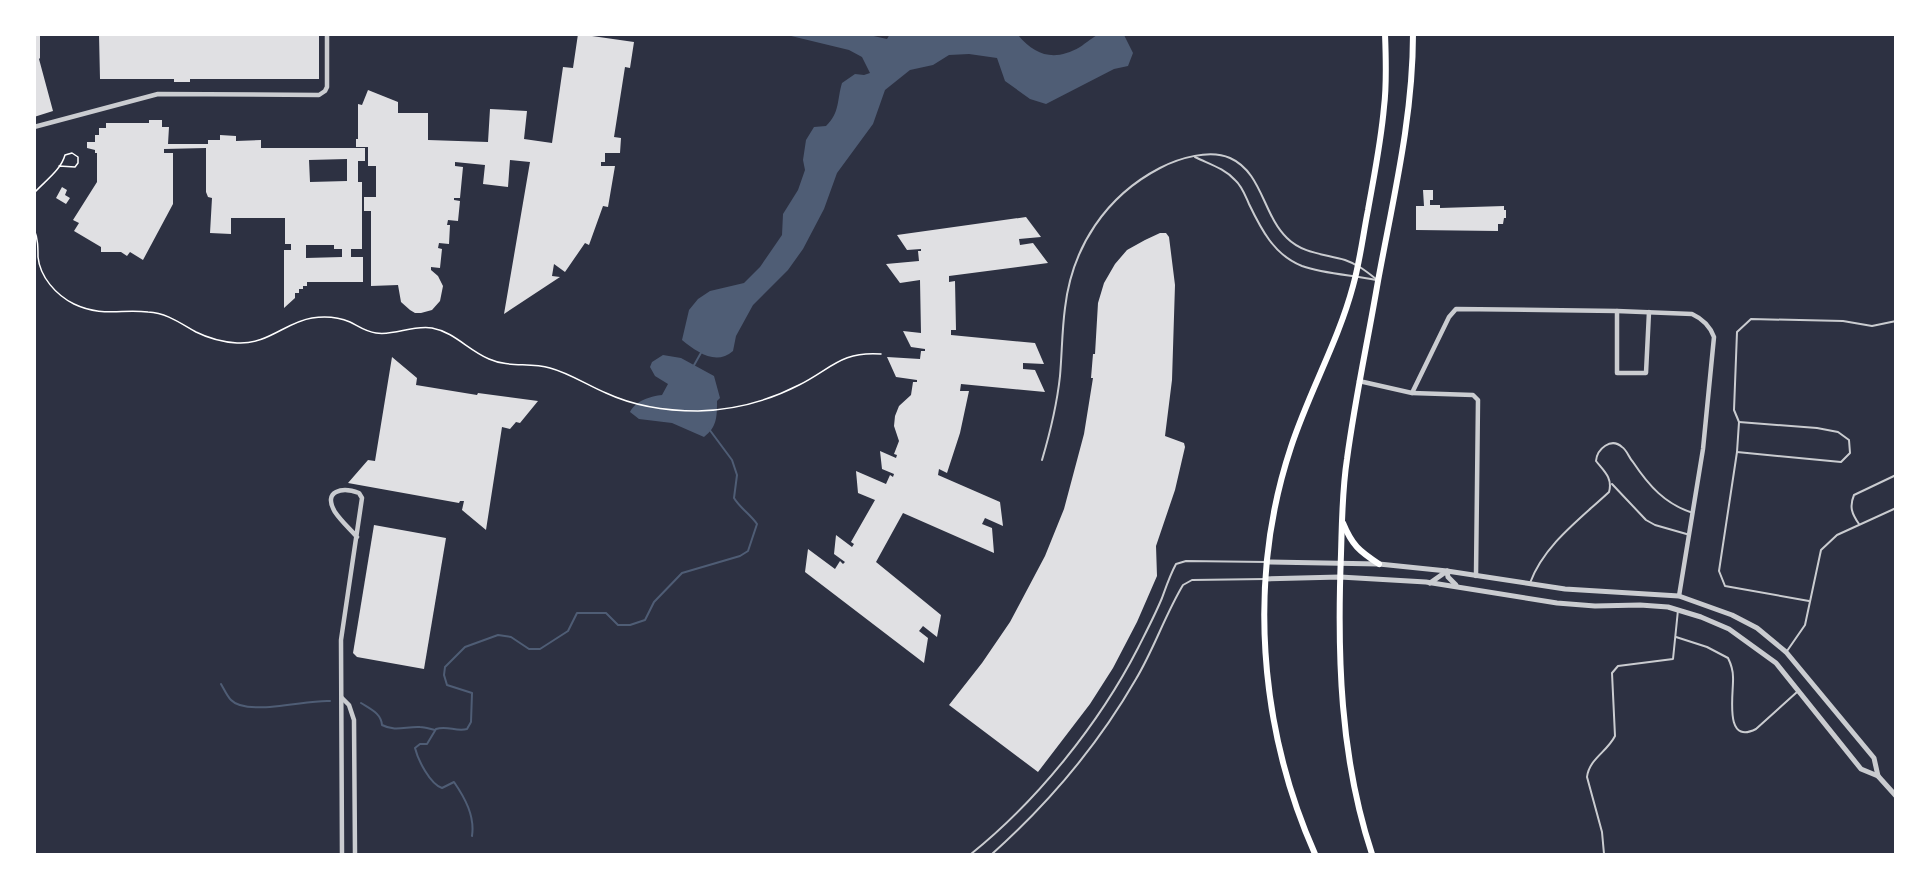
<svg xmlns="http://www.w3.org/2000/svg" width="1930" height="889" font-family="Quicksand,sans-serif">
<rect width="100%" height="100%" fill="#2d3142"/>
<!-- water -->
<g fill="#4f5d75">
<path d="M869 35 887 39 890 34 1018 35C1036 57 1056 61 1080 47 1086 43 1094 36 1100 34 1108 33 1117 34 1124 35L1133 53 1128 66 1114 69 1046 104 1030 99 1005 81 997 58 969 54 949 55 933 65 910 70 885 90 873 124 837 173 824 209 803 249 788 270 753 305 736 336 733 351C716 366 697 352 682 340L689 310 698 299 710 291 744 283 760 267 782 235 783 214 798 190 805 170 803 160 806 140 814 127 826 126C840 113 837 99 842 83L855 74 864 75 870 73 862 57 849 50 787 35Z"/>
<path d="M663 355 681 358 714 376 720 398 717 401C717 417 717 427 704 437L672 423 639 419 630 412C635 401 651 396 662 395L668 384 655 376 650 367 652 362Z"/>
</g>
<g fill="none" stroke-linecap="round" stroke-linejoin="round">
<!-- stream -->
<g stroke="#4f5d75" stroke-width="2">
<polyline points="693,367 702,351"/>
<path d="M221 684C224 689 227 696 231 700 247 717 308 699 330 701"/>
<path d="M361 703C370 709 381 713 382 725 395 732 407 726 420 727 425 727 430 729 435 730"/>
<path d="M472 836C475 816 465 798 454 782L442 788C430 784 418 760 415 748L420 744H427L436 729C447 725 456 732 467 729L471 722 472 693 447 685 444 675 445 667 465 647 498 635 511 637 529 649H540L568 631 577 613H606L618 625H630L645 620 654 602 682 573 740 556 748 551 757 524C750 514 740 508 734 498L737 475 732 460 709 429"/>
</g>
</g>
<!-- building -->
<g fill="#e0e0e3" fill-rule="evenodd">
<polygon points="34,34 40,34 40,58 39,59 53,111 34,117"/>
<polygon points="99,34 319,34 319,79 190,79 190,82 174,82 174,79 100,79"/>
<polygon points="578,34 634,42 630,68 625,67 614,137 621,138 620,153 605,153 605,162 601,162 601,166 615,166 608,207 603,206 589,245 585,243 565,272 554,264 552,276 560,277 504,314 530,162 510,160 508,187 483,184 485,165 455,162 455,166 463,167 460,198 454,198 454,200 460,201 458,221 448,220 447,225 450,225 449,244 439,243 438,248 442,249 440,268 431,267 431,270 438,276 443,286 440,301 432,310 421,313 415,313 410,310 401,302 398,285 371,286 371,211 364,211 364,197 376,197 376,166 368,166 368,147 356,147 356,139 358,139 358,104 362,105 368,90 398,102 398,113 428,113 428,140 488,142 490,109 527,111 524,139 552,143 563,67 573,68"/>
<path d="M149 120H162V127H169L168 144H208V140H220V135L236 136V141L261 140V148H365V161H358V182H362V249H351V257H363V282H307V286H303V289H299V293H295V298L284 308V250H291V244H285V218H231V234L210 233 212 198 208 197 206 192V148L164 149V153H173V204L143 260 130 252 127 256 121 252H101V247L74 231 79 223 73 220 97 182V153H95V150L87 148V142H95V135H99V128H106V123H149ZM347 159V181L310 182 309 160ZM306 245H334V249H342V257L306 258Z"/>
<polygon points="62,187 67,190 65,195 70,198 66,204 56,198"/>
<polygon points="1423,190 1433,190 1433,200 1430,200 1430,205 1440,205 1440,208 1504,206 1504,210 1506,210 1506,218 1504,218 1503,224 1498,224 1498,231 1416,230 1416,206 1424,206"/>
<polygon points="1026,217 1041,237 1019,239 1020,245 1033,243 1048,263 949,276 949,282 955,281 956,330 951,330 951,335 1035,343 1044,364 1023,363 1023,369 1035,370 1045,392 961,384 960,391 969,391 960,433 947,473 939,469 938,475 1000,502 1003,526 985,518 982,524 992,528 994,553 903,513 876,562 941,615 937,637 923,626 919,631 928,638 924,663 805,572 808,549 835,569 840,561 843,564 845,562 834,554 836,535 852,547 854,544 851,542 875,500 858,493 856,471 886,484 890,475 893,477 894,474 882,469 880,451 896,458 897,455 894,454 899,441 894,426 895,416 899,406 911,395 913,382 917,382 917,380 896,377 887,357 920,359 921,351 925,351 925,349 911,347 903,331 921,333 920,280 900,283 886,264 919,261 918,251 921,251 921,249 907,250 897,235"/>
<polygon points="1160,233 1166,233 1169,237 1175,285 1172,380 1165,436 1184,443 1185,447 1175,490 1156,546 1157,576 1137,622 1113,668 1090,704 1038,772 949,705 982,663 1010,622 1045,556 1064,509 1084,434 1093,378 1091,378 1093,354 1095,354 1098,303 1104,283 1115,264 1127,250 1145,240"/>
<polygon points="392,357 417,378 416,385 477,395 478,393 538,401 520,423 516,422 510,429 502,427 486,530 462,510 464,501 460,501 459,503 348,483 368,460 375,461"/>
<polygon points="374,525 446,538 424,669 357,657 353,653"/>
</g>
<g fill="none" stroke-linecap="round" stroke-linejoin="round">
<!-- path -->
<g stroke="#fff" stroke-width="1.5">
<path d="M34 193C45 181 61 170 65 155L72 153 78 157V163L75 167 59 166"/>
<path d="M34 229C38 239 38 247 38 257 40 277 56 295 74 304 101 317 121 309 148 312 167 313 180 323 196 332 208 338 223 342 237 343 267 345 286 322 312 318 325 316 338 317 350 322 358 326 366 332 376 333 395 336 411 325 432 328 454 332 468 350 489 359 509 368 529 362 550 368 569 373 587 385 606 393 634 406 668 411 698 411 733 410 768 401 799 385 831 369 841 351 881 354"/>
</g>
<!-- service -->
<g stroke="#caccd0" stroke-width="2">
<path d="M1195 157C1209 164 1224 168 1235 180 1242 186 1245 195 1249 204 1261 229 1274 255 1302 266 1325 274 1352 275 1376 280"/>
<polyline points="1737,452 1841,462 1850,453 1849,440 1838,432 1817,428 1739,422"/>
<path d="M1042 460C1050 433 1057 404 1060 376 1062 353 1062 330 1065 308 1072 247 1106 196 1160 168 1179 158 1210 149 1230 158 1262 172 1263 215 1287 238 1303 254 1325 254 1345 260 1357 264 1366 271 1376 279"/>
<polyline points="1612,484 1646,520 1655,525 1690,535"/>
<path d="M1859 524C1852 514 1849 507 1854 495L1896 475"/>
<path d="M1530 583C1544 545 1580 519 1609 492 1613 478 1604 471 1596 461 1597 449 1611 437 1622 447 1627 450 1629 458 1633 462 1649 486 1665 504 1693 513"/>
<polyline points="1809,601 1725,586 1719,571 1737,452 1739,422 1734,410 1737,332 1751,319 1843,321 1872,326 1896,321"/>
<path d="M1676 637 1707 647 1728 658C1731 664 1733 670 1733 677 1734 692 1723 746 1756 729L1797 692"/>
<polyline points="1787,651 1805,625 1821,550 1837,535 1896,508"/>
<path d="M971 854C1037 801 1099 724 1138 648 1146 632 1155 615 1162 598 1166 587 1170 575 1176 564L1186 561 1267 562"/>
<path d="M992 854C1049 803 1098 745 1136 679 1154 649 1165 615 1183 585L1192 580 1265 579"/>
<path d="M1604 854 1602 832 1587 777C1589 759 1607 752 1615 736L1612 673 1618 666 1673 659 1678 610"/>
</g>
<!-- minor -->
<g stroke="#caccd0" stroke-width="4.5">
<polyline points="34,127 158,94 319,95 325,91 327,87 327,34"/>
<polyline points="1617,311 1617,373 1646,373 1649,312"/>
<path d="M1359 381 1412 393 1449 317 1456 309 1617 311 1692 314C1703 319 1710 326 1714 337L1703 449 1679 596"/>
<polyline points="1412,393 1473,395 1478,400 1476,576"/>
<polyline points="342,698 349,705 354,720 355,854"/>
<path d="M342 854 341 640 362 498 359 493C343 487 322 490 335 512 341 521 350 529 357 537"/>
</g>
<!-- tertiary -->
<g stroke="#caccd0" stroke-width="5">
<polyline points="1267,562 1379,564 1447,571 1565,589 1679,596 1732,615 1757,628 1786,652 1874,758 1878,776"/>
<polyline points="1265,579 1340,577 1426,582 1557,603 1595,606 1640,605 1668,607 1701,617 1729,629 1776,663 1861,769 1878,776 1896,796"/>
<polyline points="1430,583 1447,571 1448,577 1456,585"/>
</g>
<!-- secondary -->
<g stroke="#fff" stroke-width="6">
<path d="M1343 523C1352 545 1359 551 1379 564"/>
<path d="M1315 854C1259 728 1247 579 1291 447 1309 392 1338 342 1353 286 1360 261 1363 235 1368 210 1374 176 1381 142 1384 107 1387 83 1386 59 1385 34"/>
<path d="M1372 854C1340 758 1337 655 1341 554 1342 522 1342 491 1347 459 1355 399 1368 340 1378 281 1393 199 1413 118 1413 34"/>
</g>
</g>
<!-- border -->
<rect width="1930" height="889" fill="none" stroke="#ffffff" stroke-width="72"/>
</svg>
